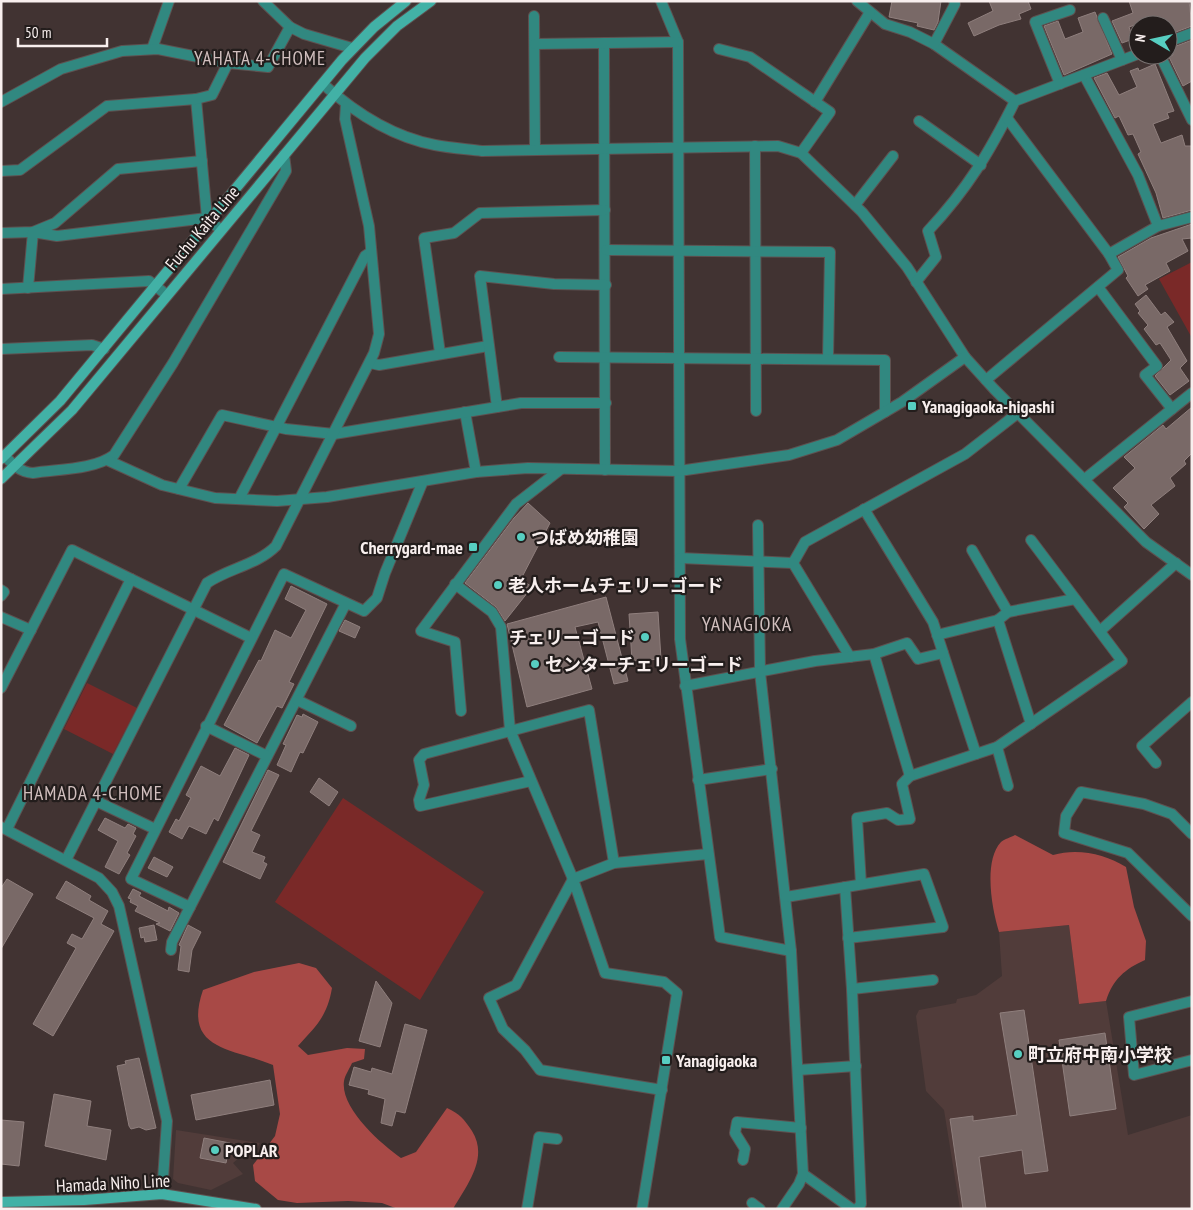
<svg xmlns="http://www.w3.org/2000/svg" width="1193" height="1210" font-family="'PT Sans Narrow','Noto Sans JP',sans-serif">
<rect width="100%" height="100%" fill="#413332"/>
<!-- built -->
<g fill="#513c3a">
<polygon points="1069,925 1079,1004 1106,1001 1128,1135 1192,1115 1192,1209 960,1209 944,1110 926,1091 916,1016 919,1010 956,1003 957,999 976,995 1002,976 999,932"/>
<polygon points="176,1130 260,1143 254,1154 246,1152 233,1163 243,1174 211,1190 178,1183 173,1179"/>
</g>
<!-- green -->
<g fill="#7a2928">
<polygon points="1192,262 1192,338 1159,279"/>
<polygon points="87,683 137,708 113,754 64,729"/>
<polygon points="343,798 484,892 420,1000 275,902"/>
</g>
<!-- forest -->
<g fill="#a84946">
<path d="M1015 835 1053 855C1078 848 1105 854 1126 867L1134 907 1146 941 1145 960C1125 969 1113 979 1106 1001L1079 1004 1069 925 999 932C992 910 983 861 1001 842 1004 839 1012 837 1015 835Z"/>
<path d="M299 963 316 968 332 988C327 1017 316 1026 298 1046L308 1055 347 1048 365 1049 364 1059 352 1063C350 1068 345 1075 344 1081 340 1108 381 1144 401 1158L416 1152 447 1108C460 1114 464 1119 472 1131 489 1158 467 1185 453 1209H398L382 1203 348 1201 297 1203 278 1200 255 1181 253 1165 275 1136 280 1114 273 1065C233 1048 182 1051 203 990L254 972Z"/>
</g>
<!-- building -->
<g fill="#796967" stroke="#8f7f7d">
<polygon points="892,1 941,1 938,22 934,30 917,26 918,23 889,17"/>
<polygon points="989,1 1028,1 1031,9 1019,14 1021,19 999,25 974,36 968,23 993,11"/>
<polygon points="1129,1 1189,1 1192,26 1168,35 1168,25 1160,25 1157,17 1129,27 1133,39 1122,43 1112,21 1133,13"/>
<polygon points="1095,12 1112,54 1064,75 1044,26 1058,21 1065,39 1083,32 1078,18"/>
<polygon points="1192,40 1192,81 1183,86 1169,57 1173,55 1171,48"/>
<polygon points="1155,64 1174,111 1167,113 1169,118 1153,124 1161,143 1182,135 1185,146 1192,146 1192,210 1163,218 1156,193 1138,154 1141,152 1133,134 1128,135 1119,116 1115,118 1094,78 1107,73 1119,95 1137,87 1130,71 1138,68 1139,71"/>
<polygon points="1192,224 1192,238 1182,239 1188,251 1166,263 1170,271 1145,285 1148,289 1138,296 1126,278 1128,276 1118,257 1151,238"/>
<polygon points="1146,295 1161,315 1165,312 1174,322 1167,327 1187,361 1180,368 1189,381 1170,395 1155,376 1171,360 1160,343 1156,345 1144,329 1148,325 1138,313 1140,311 1135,304"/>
<polygon points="1192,407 1192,453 1184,461 1186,464 1170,478 1175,486 1151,505 1159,514 1144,529 1124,507 1128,503 1113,488 1135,468 1124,457 1163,425 1166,429"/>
<polygon points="528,503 550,523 521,579 532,587 505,621 496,607 465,583 514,518"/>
<polygon points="291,586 327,604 289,682 294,684 282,708 277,706 257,743 224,725 259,660 261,661 275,630 291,638 306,610 285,599"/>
<polygon points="606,597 628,681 614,684 598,622 575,627 592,689 527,707 507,624"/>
<polygon points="658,612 661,659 632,661 629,614"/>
<polygon points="345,620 360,627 355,638 339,631"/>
<polygon points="303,714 318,722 303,753 300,752 291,772 277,765 286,745 283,744 297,715 302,717"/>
<polygon points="235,748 249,755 218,821 214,818 206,834 189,826 182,839 169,832 176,819 179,821 191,798 186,795 201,766 220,776"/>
<polygon points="268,770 279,775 251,831 260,835 252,852 265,857 263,862 267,864 260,879 223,862"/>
<polygon points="319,778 338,792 329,806 310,792"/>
<polygon points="105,818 125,828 128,824 136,828 133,834 136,836 127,853 130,855 119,874 105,867 118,841 98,830"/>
<polygon points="154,857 173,867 167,877 148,868"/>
<polygon points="7,879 33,894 1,949 1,888"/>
<polygon points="66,881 91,896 89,900 108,911 101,924 114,931 53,1036 33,1024 76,948 67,943 72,934 82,939 94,918 56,898"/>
<polygon points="133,889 141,893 139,896 168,911 169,907 179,913 170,931 156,924 160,923 135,911 138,906 130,902 131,899 128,898"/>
<polygon points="154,925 157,940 145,942 144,937 141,938 139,928"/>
<polygon points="188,925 201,932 192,950 189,972 178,970 181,946 179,945"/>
<polygon points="376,981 392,1003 380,1047 359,1041"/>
<polygon points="1024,1010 1048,1171 1025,1174 1022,1150 979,1157 986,1209 963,1209 950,1119 973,1116 973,1121 1017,1115 1000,1013"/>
<polygon points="405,1024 427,1030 405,1113 396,1111 392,1126 381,1123 385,1099 368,1094 369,1090 349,1085 354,1067 371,1072 372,1068 392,1074"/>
<polygon points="1105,1033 1116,1109 1070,1116 1059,1040"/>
<polygon points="139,1058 156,1128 146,1130 139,1127 131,1129 129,1126 117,1066 126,1064 125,1061"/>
<polygon points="270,1080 274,1105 196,1120 191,1095"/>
<polygon points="54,1094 91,1101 87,1126 111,1130 106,1160 45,1146"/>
<polygon points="1,1120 24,1122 19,1166 1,1164"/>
<polygon points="204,1138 230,1143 226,1163 200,1158"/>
</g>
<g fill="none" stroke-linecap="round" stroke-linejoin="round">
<defs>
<g id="minor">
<polyline points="263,1 290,27 304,34 352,48"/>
<polyline points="661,1 678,42 680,639 720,937 791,951"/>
<polyline points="857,1 885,24 910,32 934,44 1015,101"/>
<polyline points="534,16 535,150"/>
<polyline points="1103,18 1122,60"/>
<polyline points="1168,42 1192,33"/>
<polyline points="604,43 605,470"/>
<polyline points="535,44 678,42"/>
<polyline points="934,44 955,4 954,1"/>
<polyline points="152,49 169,1"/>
<polyline points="719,49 750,57 830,112 801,153"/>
<polyline points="1160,55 1192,120"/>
<polyline points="1084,75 1138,175 1158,226"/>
<path d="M323 84C354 112 393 137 435 145 450 148 466 149 482 151L778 146 801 153 862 212 907 267 965 357 994 389 1146 542 1192 575"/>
<polyline points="1060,84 1035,22 1070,10"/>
<polyline points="196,99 207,218"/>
<polyline points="1,102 61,69 122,51 158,49 228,63 268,67 290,27"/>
<polyline points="815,102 870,12"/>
<polyline points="919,121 981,165"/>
<polyline points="755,146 756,411"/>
<polyline points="1,171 20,170 107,106 196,99 212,95 228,63"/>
<polyline points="855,205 893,156"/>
<polyline points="1,233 33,232 55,223 118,169 202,161"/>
<polyline points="606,250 830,252 828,359"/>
<polyline points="1109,254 1158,226 1192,217"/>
<path d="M916 282 936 257 928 231C968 188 989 153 1015 101L1138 54"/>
<polyline points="1098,287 1157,366 1145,375 1172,409"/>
<polyline points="28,288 33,232 57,236 207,218 221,230"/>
<polyline points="1,289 149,281 167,295"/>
<polyline points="1,349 92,345 104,349"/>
<polyline points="440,353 424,238 454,233 480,213 605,210"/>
<polyline points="559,357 885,360 885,412"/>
<polyline points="370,363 379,365 488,346"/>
<polyline points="986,380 1118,270 1109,254 1007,118"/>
<polyline points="497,407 480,276 554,284 606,285"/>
<polyline points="465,412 476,472"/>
<path d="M5 456C13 465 20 472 33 473 58 469 94 470 114 455L173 363 286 171 284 155"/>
<polyline points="107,460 162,485 215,498 277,501 327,497 476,472 528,468 679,471 789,455 837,440 902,402 965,357"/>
<polyline points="1085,479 1192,393"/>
<polyline points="179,489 222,415 286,429 334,434 521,403 606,403"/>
<polyline points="239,499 365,256 371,252"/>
<polyline points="864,509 933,622 976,754"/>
<polyline points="758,525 760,672 791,951 803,1174 852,1209"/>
<polyline points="972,550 1008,612"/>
<polyline points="680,558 793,563 805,542 965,454 1018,413"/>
<polyline points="793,563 850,657"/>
<polyline points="455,584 492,612 501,627 510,730 573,879 605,973 664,982 677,993 642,1209"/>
<polyline points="1,590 4,592 1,596"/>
<polyline points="346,603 190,907 131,879 284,574 364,611 377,598 385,573 423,481"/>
<polyline points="1,617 31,630"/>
<polyline points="1100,631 1176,563"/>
<polyline points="937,635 998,620"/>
<polyline points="874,654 910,776 997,747 1122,661 1031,540"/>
<polyline points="685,686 815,661 874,654 907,643 918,659 943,653"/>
<polyline points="1,688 72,550 251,638"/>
<polyline points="297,700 351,726"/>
<polyline points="461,711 455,642 421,631 516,504 561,469"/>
<polyline points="1031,724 998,620 1008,612 1075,599"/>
<polyline points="206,726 267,756"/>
<polyline points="997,747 1008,786"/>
<polyline points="1156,763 1142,746 1192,702"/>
<polyline points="698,780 772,769"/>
<polyline points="531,781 420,806 419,800 424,785 419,760 424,754 589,710 614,863"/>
<polyline points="96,801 155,829"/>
<polyline points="7,829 131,579"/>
<polyline points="1192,834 1172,814 1144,804 1081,792 1066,816 1064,833 1128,853 1192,916"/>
<path d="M66 860 207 583C229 568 257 565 276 546L374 353 379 334 369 226 345 119 346 104"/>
<polyline points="861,884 857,818 887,813 898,820 910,819 902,784 910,776"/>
<polyline points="845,887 852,989 861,1204 857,1209"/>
<polyline points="786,897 924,874 943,927 848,938"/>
<polyline points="171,950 172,942 190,907"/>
<polyline points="852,989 933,980"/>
<polyline points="1192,1001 1129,1017 1134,1075 1192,1060"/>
<polyline points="798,1070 856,1066"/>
<polyline points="662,1090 540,1070 525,1050 503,1029 489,998 516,985 573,879 614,863 708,854"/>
<polyline points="743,1160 745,1149 735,1133 737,1122 801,1128"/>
<polyline points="752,1203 760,1209"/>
<polyline points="527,1209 539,1137 557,1139"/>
<polyline points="782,1209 799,1184 803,1174"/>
</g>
<polyline id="tertiary" points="1,827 99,878 112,892 119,906 167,1121 162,1194"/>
<g id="secondary">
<polyline points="1,459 60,401 342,60 374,27 406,1"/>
<polyline points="1,479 72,410 365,58 397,26 431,1"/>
<polyline points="1,1202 84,1200 162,1194 256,1209"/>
</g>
</defs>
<!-- minor casing -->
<use href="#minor" stroke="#5e5150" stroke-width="12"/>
<!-- tertiary casing -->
<use href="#tertiary" stroke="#5e5150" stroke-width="12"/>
<!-- secondary casing -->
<use href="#secondary" stroke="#5e5150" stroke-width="12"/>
<!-- minor -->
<use href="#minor" stroke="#318880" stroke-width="10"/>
<!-- tertiary -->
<use href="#tertiary" stroke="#318880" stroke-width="10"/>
<!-- secondary -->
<use href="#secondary" stroke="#42b1a6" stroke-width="10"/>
</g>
<!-- markers -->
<g fill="#57cec1" stroke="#231d1c" stroke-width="2">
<rect x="907" y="401" width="10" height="10" rx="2.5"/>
<circle cx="521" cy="537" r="5"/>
<rect x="468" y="542" width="10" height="10" rx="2.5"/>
<circle cx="498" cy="585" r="5"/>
<circle cx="645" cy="637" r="5"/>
<circle cx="535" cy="664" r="5"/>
<circle cx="1018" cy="1054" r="5"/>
<rect x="661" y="1055" width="10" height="10" rx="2.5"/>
<circle cx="215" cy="1150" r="5"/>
</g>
<g text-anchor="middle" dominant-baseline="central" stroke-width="4.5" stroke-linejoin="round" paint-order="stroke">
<!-- street labels -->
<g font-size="18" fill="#f8efee" stroke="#231d1c">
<text transform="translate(202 228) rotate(-50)">Fuchu Kaita Line</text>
<text transform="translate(113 1183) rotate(-3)">Hamada Niho Line</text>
</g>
<!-- poi labels -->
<g font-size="18" font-weight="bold" fill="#f8efee" stroke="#231d1c" text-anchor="start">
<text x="922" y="406">Yanagigaoka-higashi</text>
<text x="531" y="537">つばめ幼稚園</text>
<text x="463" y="547" text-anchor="end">Cherrygard-mae</text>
<text x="508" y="585">老人ホームチェリーゴード</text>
<text x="635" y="637" text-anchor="end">チェリーゴード</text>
<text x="545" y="664">センターチェリーゴード</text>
<text x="1028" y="1054">町立府中南小学校</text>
<text x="676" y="1060">Yanagigaoka</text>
<text x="225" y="1150">POPLAR</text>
</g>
<!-- neighbourhood labels -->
<g font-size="19" letter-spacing="1" fill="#d1bfbe" stroke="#231d1c">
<text x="260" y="58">YAHATA 4-CHOME</text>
<text x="93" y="793">HAMADA 4-CHOME</text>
</g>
<!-- quarter labels -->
<g font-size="20" letter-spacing="1" fill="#d1bfbe" stroke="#231d1c">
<text x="747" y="624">YANAGIOKA</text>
</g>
</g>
<!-- border -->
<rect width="1193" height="1210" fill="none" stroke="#f8efee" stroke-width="5"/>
<!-- north arrow -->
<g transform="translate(1153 40) rotate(279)"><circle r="24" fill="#231d1c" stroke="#787170"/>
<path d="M0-4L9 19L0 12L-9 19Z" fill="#57cec1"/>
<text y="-8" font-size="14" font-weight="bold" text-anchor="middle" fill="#f8efee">N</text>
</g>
<!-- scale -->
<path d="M18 38v8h89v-8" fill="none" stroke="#f8efee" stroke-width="2.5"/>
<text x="25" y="38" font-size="15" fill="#f8efee" stroke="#231d1c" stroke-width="4" paint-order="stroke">50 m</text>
</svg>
